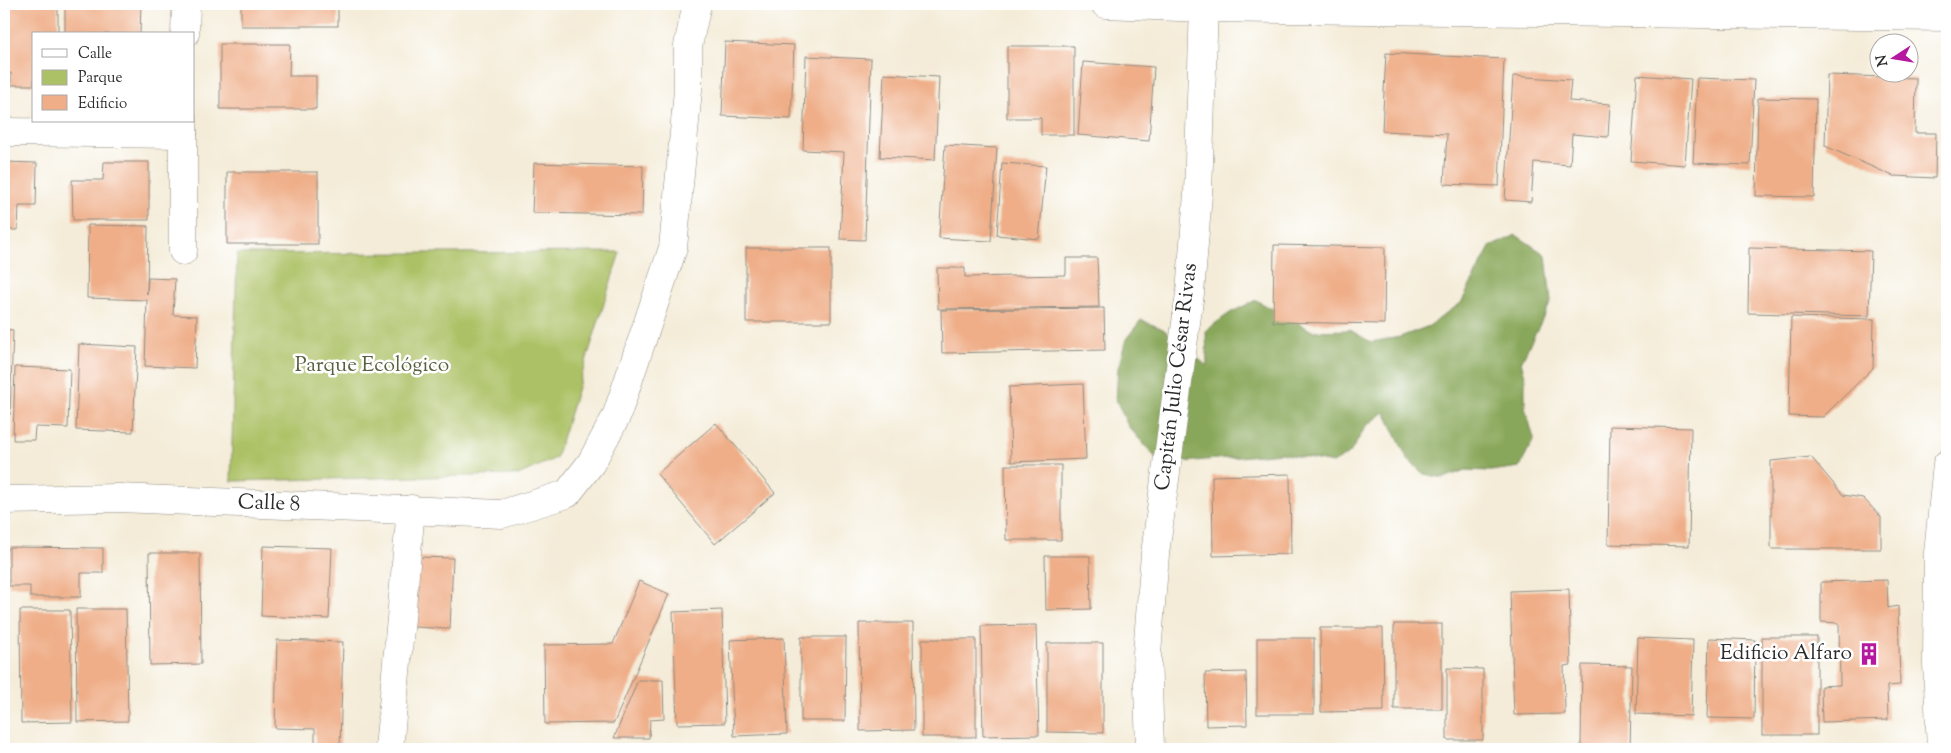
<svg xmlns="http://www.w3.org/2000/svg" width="1951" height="753" font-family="'Sorts Mill Goudy',serif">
<rect width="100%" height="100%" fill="#fff"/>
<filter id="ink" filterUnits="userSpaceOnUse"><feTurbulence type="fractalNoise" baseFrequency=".02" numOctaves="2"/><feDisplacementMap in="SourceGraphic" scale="10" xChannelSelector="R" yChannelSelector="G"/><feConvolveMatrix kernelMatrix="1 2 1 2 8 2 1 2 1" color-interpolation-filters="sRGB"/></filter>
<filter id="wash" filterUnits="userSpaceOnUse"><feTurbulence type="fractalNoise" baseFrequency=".0096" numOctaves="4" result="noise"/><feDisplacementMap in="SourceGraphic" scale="20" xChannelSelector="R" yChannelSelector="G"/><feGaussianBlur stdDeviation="1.12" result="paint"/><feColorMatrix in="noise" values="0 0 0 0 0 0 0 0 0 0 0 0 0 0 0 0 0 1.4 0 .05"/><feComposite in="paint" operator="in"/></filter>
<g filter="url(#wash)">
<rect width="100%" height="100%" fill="#f4ecd8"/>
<!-- green -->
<polygon fill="#acc165" stroke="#6c7648" points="620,252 556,458 518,475 231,481 237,254"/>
<!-- forest -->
<polygon fill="#89a75a" stroke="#5a6942" points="1516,235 1546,255 1551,302 1521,362 1525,376 1525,407 1534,439 1520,467 1491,471 1465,470 1444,478 1424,474 1408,460 1385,412 1366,426 1350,453 1333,463 1281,453 1173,463 1155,457 1128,426 1116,400 1118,368 1126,339 1141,320 1163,329 1207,366 1206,330 1230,313 1256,300 1312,331 1350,330 1371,342 1400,337 1429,326 1461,303 1490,247"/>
<g id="blocks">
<!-- building -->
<g fill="#efae88">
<polygon points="4,4 58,4 58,34 34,34 34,85 11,85 11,73 4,73"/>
<polygon points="65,4 141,4 140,34 65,34"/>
<rect x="241" y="4" width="97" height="22"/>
<polygon points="725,42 794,45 791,119 722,116"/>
<polygon points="220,44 290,44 289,76 316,76 316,109 220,109"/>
<polygon points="1007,46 1074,46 1074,135 1041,135 1041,118 1007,118"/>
<polygon points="1386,53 1504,59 1499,186 1444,184 1447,134 1382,131"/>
<polygon points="806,56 871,59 865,240 840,239 844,152 803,150"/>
<polygon points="1083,62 1154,67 1149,141 1078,135"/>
<polygon points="884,74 939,77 935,160 880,157"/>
<polygon points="1637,75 1691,79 1685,165 1631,161"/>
<polygon points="1827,75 1916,78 1915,133 1936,133 1935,178 1893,176 1825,146"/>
<polygon points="1513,76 1571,80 1569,101 1610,104 1608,137 1572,134 1570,165 1534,162 1531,202 1505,200"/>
<polygon points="1697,78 1754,80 1750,165 1693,163"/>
<polygon points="1758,98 1816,99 1814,197 1756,196"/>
<polygon points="945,145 997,148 991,241 939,238"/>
<polygon points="4,162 37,163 36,206 19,206 18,230 4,230"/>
<polygon points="104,162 149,162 149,220 73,220 72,180 103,180"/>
<polygon points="534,163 643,166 642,215 532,213"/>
<polygon points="1002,163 1046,166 1039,239 997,235"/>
<rect x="227" y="172" width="91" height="72"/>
<polygon points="88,225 148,226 147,294 148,278 175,279 173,315 197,316 195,368 145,366 147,300 87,298"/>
<polygon points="1274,245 1385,247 1384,324 1273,322"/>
<rect x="746" y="248" width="85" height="74"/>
<polygon points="1749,248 1871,251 1869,316 1748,313"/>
<polygon points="1066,258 1097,258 1099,307 938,309 937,268 965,268 965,277 1066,275"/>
<polygon points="1104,308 1105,350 942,353 941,310"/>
<polygon points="1791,317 1874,319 1873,368 1823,417 1789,416"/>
<polygon points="4,329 13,330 10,415 4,414"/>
<polygon points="79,344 137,347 133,432 76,430"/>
<polygon points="15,367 70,369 68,428 35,427 34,440 13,440"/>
<polygon points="1083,384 1086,459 1011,462 1009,387"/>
<polygon points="716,423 775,493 715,544 657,474"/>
<polygon points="1610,426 1691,428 1689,546 1608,544"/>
<polygon points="1811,457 1843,495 1863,498 1881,517 1881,549 1771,549 1771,461"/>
<polygon points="1005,465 1061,465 1061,540 1006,540"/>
<polygon points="1290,474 1291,554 1213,556 1212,476"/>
<polygon points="263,546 332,548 329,619 261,616"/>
<polygon points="9,547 103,548 103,573 81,573 81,597 30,597 30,586 9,586"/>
<polygon points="149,553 200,553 201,664 150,665"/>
<polygon points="1045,556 1090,556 1091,609 1046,610"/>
<polygon points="417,557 453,558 450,629 414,627"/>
<polygon points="1887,580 1888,608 1898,606 1900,685 1887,686 1888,720 1822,722 1821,686 1840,685 1839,623 1821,622 1821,582"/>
<polygon points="639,581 669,594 614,723 545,724 544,645 613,644"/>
<polygon points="1569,589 1571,665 1564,666 1565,714 1514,715 1510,591"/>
<polygon points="76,609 126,609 128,721 77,722"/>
<polygon points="20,610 70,610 72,722 21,723"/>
<polygon points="722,610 725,723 677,724 673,612"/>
<polygon points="859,623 913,623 914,730 860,731"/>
<rect x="1394" y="624" width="48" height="85"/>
<polygon points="1036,625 1039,735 983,736 981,626"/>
<polygon points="1320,628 1383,628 1384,711 1321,712"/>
<polygon points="801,637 846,637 845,721 801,721"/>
<rect x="1762" y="637" width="55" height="98"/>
<polygon points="784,638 787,734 734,736 730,640"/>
<rect x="1257" y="638" width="57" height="76"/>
<polygon points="1638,638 1693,640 1691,716 1636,714"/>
<polygon points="1709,638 1755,640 1754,719 1707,718"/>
<rect x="922" y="639" width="54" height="98"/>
<polygon points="277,640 343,642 340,749 315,749 315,729 275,728"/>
<polygon points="1047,643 1103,643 1103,733 1047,732"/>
<polygon points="1582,665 1632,666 1630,749 1581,748"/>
<polygon points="1447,668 1483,669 1483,740 1447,740"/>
<polygon points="1246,672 1247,725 1206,726 1205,673"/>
<polygon points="638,680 663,680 664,719 650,720 649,738 614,738"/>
</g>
</g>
</g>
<g filter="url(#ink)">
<use href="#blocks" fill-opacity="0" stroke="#908c82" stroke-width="1"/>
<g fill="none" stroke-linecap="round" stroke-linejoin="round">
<defs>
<g id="minor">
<polyline points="1105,4 1204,8 1947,17"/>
<polyline points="185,34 186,4"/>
<polyline points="4,132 183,134"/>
<polyline points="183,251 183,121"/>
<polyline points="4,500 119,498 502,514 567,494 591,463 616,417 673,248 688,90 688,46 697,4"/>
<polyline points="389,749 411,509"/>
<polyline points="1150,749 1147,653 1155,554 1190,293 1198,194 1204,4"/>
<polyline points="1941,749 1937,663 1938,553 1947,464"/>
</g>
</defs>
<!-- minor casing -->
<use href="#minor" stroke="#908c82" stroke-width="29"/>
<!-- minor -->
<use href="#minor" stroke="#fff" stroke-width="28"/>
</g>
</g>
<!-- icons -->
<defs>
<symbol id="building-bare" viewBox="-9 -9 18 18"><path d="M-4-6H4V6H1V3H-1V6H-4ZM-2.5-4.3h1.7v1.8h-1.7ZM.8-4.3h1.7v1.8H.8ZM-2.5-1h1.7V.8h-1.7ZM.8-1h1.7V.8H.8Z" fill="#b5179e" stroke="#fff" stroke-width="2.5" paint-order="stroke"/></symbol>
</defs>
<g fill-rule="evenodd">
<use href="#building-bare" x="1853" y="638" width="32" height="32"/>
</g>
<g text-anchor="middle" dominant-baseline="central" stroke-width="5" stroke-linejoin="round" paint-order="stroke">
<!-- park labels -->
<g font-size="21" fill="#58603f" stroke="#fff">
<text x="372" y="366">Parque Ecológico</text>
</g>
<!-- street labels -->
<g font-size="21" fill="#2b2b2b" stroke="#fff">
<text transform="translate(1177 377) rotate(-83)">Capitán Julio César Rivas</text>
<text transform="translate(269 504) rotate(2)">Calle 8</text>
</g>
<!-- poi labels -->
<g font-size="21" fill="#2b2b2b" stroke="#fff" text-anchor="end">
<text x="1852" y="654">Edificio Alfaro</text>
</g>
</g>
<!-- margin -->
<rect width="1951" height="753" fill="none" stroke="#fff" stroke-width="20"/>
<!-- legend -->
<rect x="32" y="32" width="162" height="90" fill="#ffffff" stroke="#aaaaaa"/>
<rect x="42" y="49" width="25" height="8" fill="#ffffff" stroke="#aaaaaa"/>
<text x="78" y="58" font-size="15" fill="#2b2b2b">Calle</text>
<rect x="42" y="70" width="25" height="15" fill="#acc165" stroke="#aaaaaa"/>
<text x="78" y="82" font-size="15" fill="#2b2b2b">Parque</text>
<rect x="42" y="95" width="25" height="15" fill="#efae88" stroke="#aaaaaa"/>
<text x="78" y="108" font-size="15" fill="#2b2b2b">Edificio</text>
<!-- north arrow -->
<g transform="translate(1894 58) rotate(258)"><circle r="24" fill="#ffffff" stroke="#aaaaaa"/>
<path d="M0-4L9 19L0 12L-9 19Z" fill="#b5179e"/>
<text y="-8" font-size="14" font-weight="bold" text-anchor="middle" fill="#2b2b2b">N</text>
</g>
</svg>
